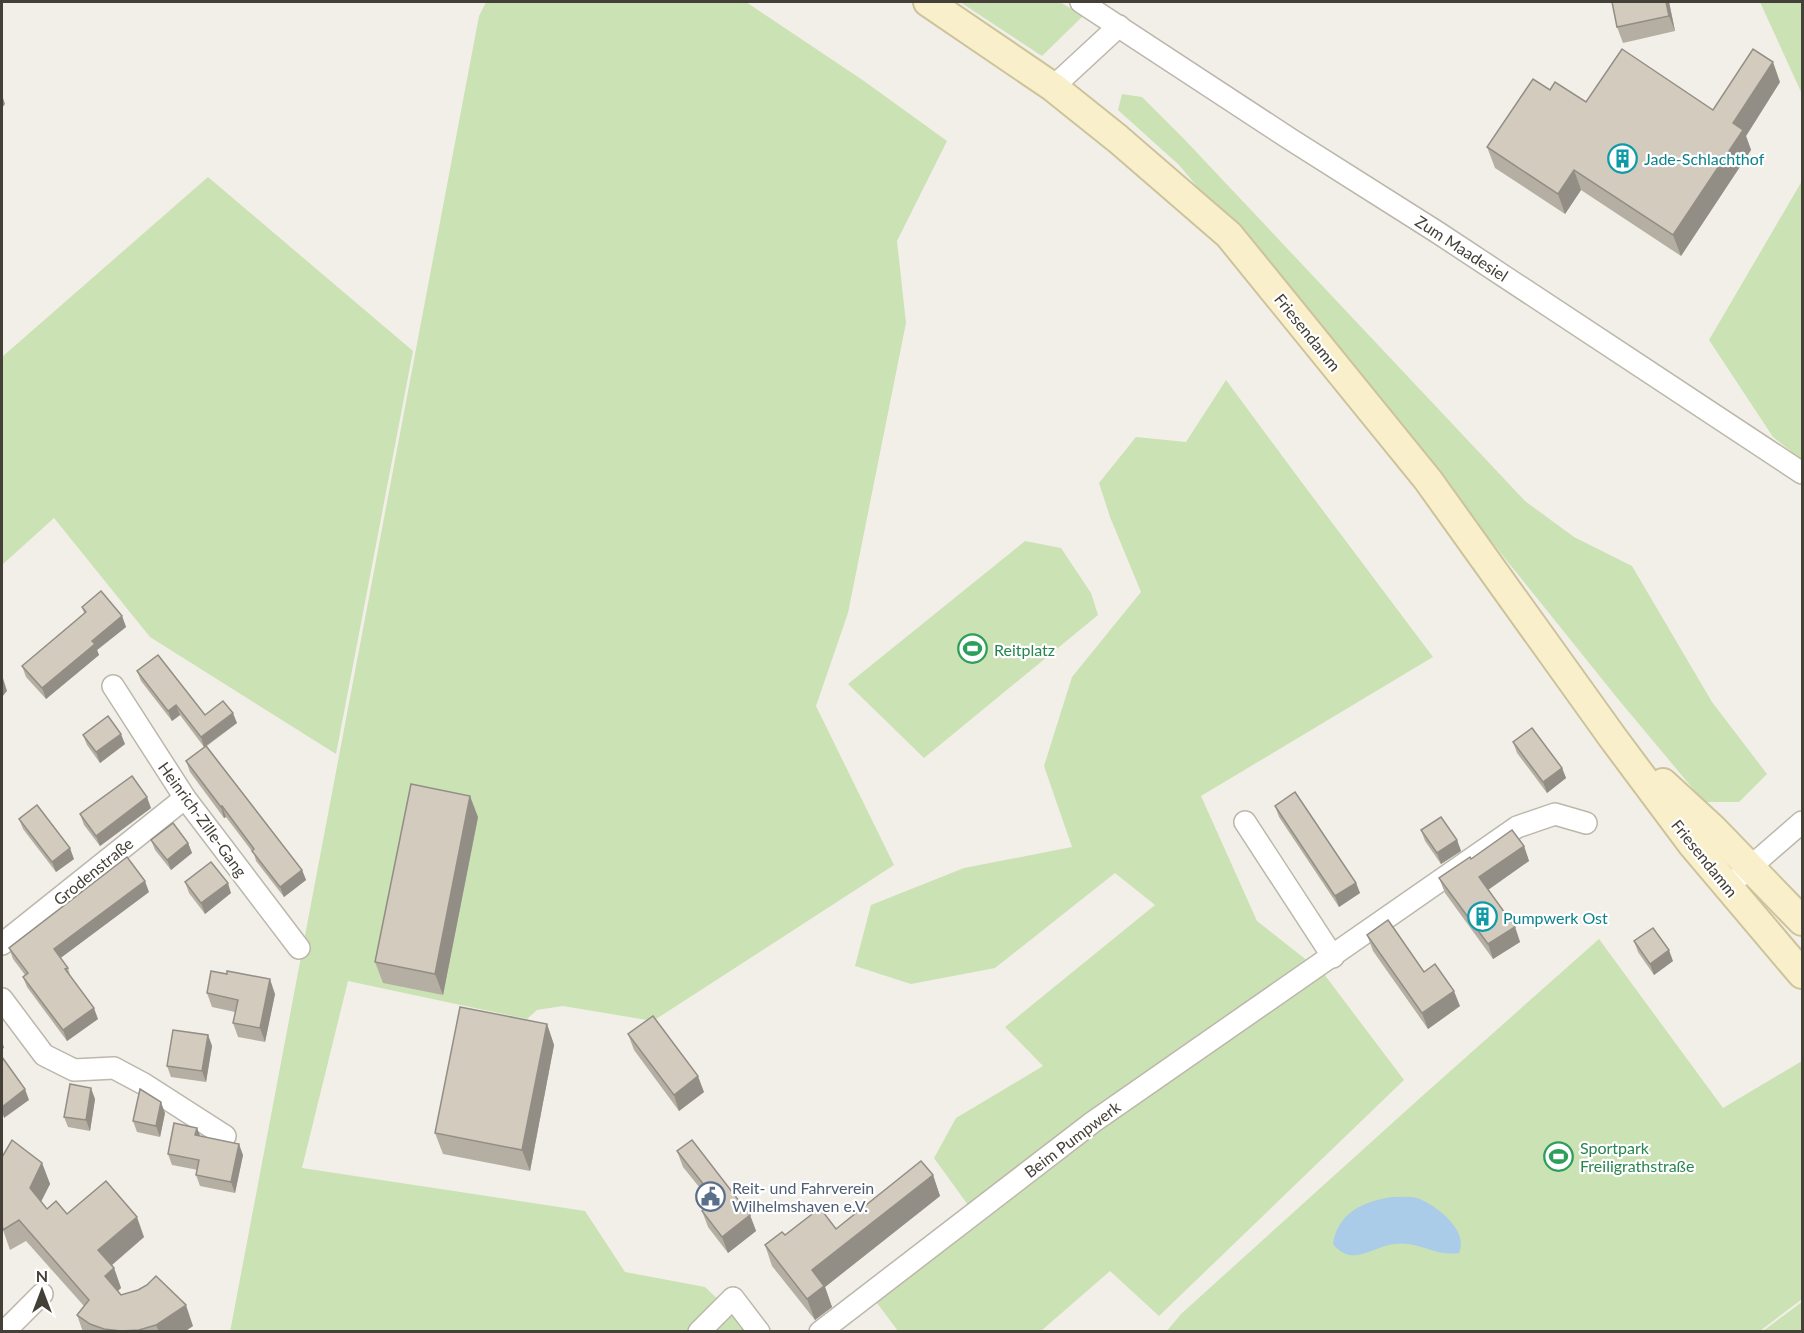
<svg xmlns="http://www.w3.org/2000/svg" width="1804" height="1333" font-family="Lato,sans-serif">
<rect width="100%" height="100%" fill="#f2efe8"/>
<!-- green -->
<g fill="#cbe2b4">
<polygon points="486,2 746,2 864,81 947,141 897,241 906,323 848,613 816,706 894,865 653,1021 563,1006 537,1010 527,1019 348,981 302,1168 585,1211 625,1272 705,1287 751,1331 230,1332 479,16"/>
<polygon points="960,2 1060,2 1083,16 1042,56"/>
<polygon points="1760,2 1802,2 1802,94"/>
<polygon points="1122,94 1142,97 1185,140 1525,501 1574,537 1632,566 1712,702 1767,774 1739,802 1704,802 1618,699 1418,450 1179,165 1118,110"/>
<polygon points="208,177 413,351 336,754 150,637 54,518 2,565 2,357"/>
<polygon points="1802,181 1802,460 1773,437 1709,340"/>
<polygon points="1226,380 1300,480 1433,657 1201,796 1257,921 1309,962 968,1205 934,1158 956,1118 1043,1066 1005,1027 1155,905 1115,873 995,968 911,984 855,966 871,905 964,868 1072,847 1044,766 1072,677 1141,592 1110,517 1099,483 1136,437 1186,442"/>
<polygon points="1025,541 1061,548 1091,593 1098,615 924,758 848,684"/>
<polygon points="1599,939 1723,1108 1802,1061 1802,1299 1760,1331 1166,1332 1181,1314 1420,1098"/>
<polygon points="1324,974 1404,1080 1159,1316 1110,1271 1041,1331 898,1331 874,1299 1097,1128"/>
<polygon points="1802,1302 1802,1331 1763,1331"/>
</g>
<!-- water -->
<path fill="#aacce9" d="M1393 1197C1401 1197 1410 1196 1417 1198 1435 1204 1470 1231 1459 1253 1436 1257 1417 1240 1394 1244 1371 1247 1352 1268 1333 1244 1338 1212 1364 1201 1393 1197Z"/>
<g fill="none" stroke-linecap="round" stroke-linejoin="round">
<defs>
<g id="street">
<polyline points="1081,2 1290,139 1437,232 1802,473"/>
<polyline points="1053,87 1119,26"/>
<polyline points="113,686 185,798 299,948"/>
<polyline points="1245,822 1333,957"/>
<polyline points="1740,876 1802,822"/>
<polyline points="2,944 185,798"/>
<polyline points="2,999 44,1055 74,1070 114,1068 144,1084 225,1136"/>
<polyline points="4,1332 42,1294"/>
<polyline points="699,1332 733,1298 759,1332"/>
<polyline points="820,1332 1093,1122 1517,827 1555,814 1586,823"/>
</g>
<g id="secondary">
<polyline points="928,2 1053,87 1118,139 1229,235 1428,480 1613,738 1692,844 1802,974"/>
<polyline points="1663,783 1713,829 1802,921"/>
</g>
</defs>
<!-- street casing -->
<use href="#street" stroke="#bcb7ab" stroke-width="24"/>
<!-- secondary casing -->
<use href="#secondary" stroke="#cdc39b" stroke-width="32"/>
<!-- street -->
<use href="#street" stroke="#fff" stroke-width="21"/>
<!-- secondary -->
<use href="#secondary" stroke="#f9f0cb" stroke-width="28"/>
</g>
<!-- wall -->
<g fill="#b5afa3">
<polygon points="1612,2 1669,2 1675,31 1623,43 1617,27"/>
<polygon points="1780,82 1746,136 1751,150 1681,256 1581,190 1565,214 1495,168 1487,147 1550,90 1586,102 1713,110"/>
<polygon points="82,607 122,616 126,627 97,650 99,655 46,699 26,677 22,666 84,613"/>
<polygon points="137,671 205,715 237,723 207,746 302,870 306,880 284,897 256,861 254,854 226,817 224,818 190,772 186,761 204,747 180,715 172,721 141,681"/>
<polygon points="83,735 125,744 100,763 87,745"/>
<polygon points="1513,742 1562,768 1566,778 1547,793 1517,753"/>
<polygon points="1275,806 1356,883 1360,893 1339,907 1279,817"/>
<polygon points="151,808 100,846 84,825 80,814"/>
<polygon points="478,817 443,995 383,983 375,962"/>
<polygon points="19,819 74,859 56,872 23,829"/>
<polygon points="1421,830 1457,840 1461,851 1441,864 1425,841"/>
<polygon points="151,840 188,843 192,853 171,870 155,850"/>
<polygon points="1524,846 1529,861 1488,890 1515,927 1520,942 1493,959 1445,893 1439,878 1471,859"/>
<polygon points="185,882 231,893 205,914 189,893"/>
<polygon points="149,892 60,958 68,968 71,978 98,1019 67,1041 27,987 23,977 25,975 13,959 9,948"/>
<polygon points="1367,935 1424,972 1460,1006 1428,1029 1373,951"/>
<polygon points="1634,941 1673,961 1654,975 1638,952"/>
<polygon points="207,993 275,994 265,1042 238,1037 233,1023 235,1012 212,1007"/>
<polygon points="547,1024 554,1045 530,1171 443,1154 435,1133"/>
<polygon points="628,1034 704,1092 679,1111 634,1050"/>
<polygon points="208,1035 212,1046 206,1082 171,1077 167,1066"/>
<polygon points="95,1099 90,1131 68,1127 64,1117"/>
<polygon points="165,1113 160,1137 137,1132 133,1121"/>
<polygon points="197,1128 200,1136 243,1155 235,1193 200,1186 196,1175 198,1170 172,1165 168,1154"/>
<polygon points="677,1151 750,1215 756,1231 728,1253 708,1227 702,1211 712,1203 683,1167"/>
<polygon points="42,1163 50,1184 41,1202 47,1209 144,1237 112,1265 114,1268 121,1288 118,1291 121,1295 193,1326 184,1332 83,1332 77,1315 84,1306 26,1241 10,1250 3,1230"/>
<polygon points="933,1175 940,1196 825,1287 832,1307 815,1320 772,1266 765,1245 785,1235 836,1229"/>
</g>
<!-- shaded-wall -->
<g fill="#938e85">
<polygon points="1666,2 1669,2 1675,31 1669,16"/>
<polygon points="1773,62 1780,82 1746,136 1751,150 1681,256 1673,235 1733,123"/>
<polygon points="2,95 5,104 2,108"/>
<polygon points="1574,170 1581,190 1565,214 1558,194"/>
<polygon points="122,616 126,627 97,650 99,655 46,699 42,688 92,641"/>
<polygon points="2,675 7,691 2,697"/>
<polygon points="176,705 180,715 172,721 168,711"/>
<polygon points="233,713 237,723 204,747 201,737"/>
<polygon points="121,734 125,744 100,763 96,752"/>
<polygon points="1562,768 1566,778 1547,793 1543,782"/>
<polygon points="470,796 478,817 443,995 435,974"/>
<polygon points="147,797 151,808 100,846 96,836"/>
<polygon points="222,806 226,817 224,818 221,807"/>
<polygon points="1457,840 1461,851 1441,864 1437,853"/>
<polygon points="188,843 192,853 171,870 167,860"/>
<polygon points="1524,846 1529,861 1485,892 1479,877"/>
<polygon points="70,848 74,859 56,872 52,862"/>
<polygon points="302,870 306,880 284,897 280,887"/>
<polygon points="145,881 149,892 58,960 54,949"/>
<polygon points="228,883 231,893 205,914 201,903"/>
<polygon points="1356,883 1360,893 1339,907 1335,896"/>
<polygon points="1515,927 1520,942 1493,959 1488,944"/>
<polygon points="1669,950 1673,961 1654,975 1650,964"/>
<polygon points="270,979 275,994 265,1042 260,1028"/>
<polygon points="1454,991 1460,1006 1428,1029 1422,1013"/>
<polygon points="94,1008 98,1019 67,1041 63,1030"/>
<polygon points="547,1024 554,1045 530,1171 522,1150"/>
<polygon points="208,1035 212,1046 206,1082 202,1071"/>
<polygon points="2,1040 4,1048 2,1049"/>
<polygon points="698,1076 704,1092 679,1111 674,1095"/>
<polygon points="91,1088 95,1099 90,1131 86,1120"/>
<polygon points="25,1089 29,1100 4,1118 2,1111 2,1107"/>
<polygon points="161,1102 165,1113 160,1137 156,1126"/>
<polygon points="197,1128 201,1138 195,1135"/>
<polygon points="239,1144 243,1155 235,1193 231,1182"/>
<polygon points="42,1163 50,1184 37,1209 30,1188"/>
<polygon points="933,1175 940,1196 825,1287 832,1307 815,1320 807,1299 812,1270"/>
<polygon points="750,1215 756,1231 728,1253 722,1237"/>
<polygon points="137,1217 144,1237 106,1270 98,1250"/>
<polygon points="114,1268 121,1288 112,1296 105,1276"/>
<polygon points="186,1305 193,1326 184,1332 159,1332 156,1325"/>
</g>
<!-- building -->
<g fill="#d2cbbe" stroke="#938e85" stroke-width="1.5">
<polygon points="1612,2 1666,2 1669,16 1617,27"/>
<polygon points="1622,49 1713,110 1753,49 1773,62 1733,123 1743,130 1673,235 1574,170 1558,194 1487,147 1533,79 1550,90 1555,82 1586,102"/>
<polygon points="101,591 122,616 92,641 95,644 42,688 22,666 86,612 82,607"/>
<polygon points="158,655 205,715 223,701 233,713 201,737 176,705 168,711 137,671"/>
<polygon points="108,716 121,734 96,752 83,735"/>
<polygon points="1532,728 1562,768 1543,782 1513,742"/>
<polygon points="206,746 302,870 280,887 252,851 254,849 222,806 221,807 186,761"/>
<polygon points="132,776 147,797 96,836 80,814"/>
<polygon points="411,784 470,796 435,974 375,962"/>
<polygon points="1295,792 1356,883 1335,896 1275,806"/>
<polygon points="37,805 70,848 52,862 19,819"/>
<polygon points="1441,817 1457,840 1437,853 1421,830"/>
<polygon points="173,823 188,843 167,860 151,840"/>
<polygon points="1512,830 1524,846 1479,877 1515,927 1488,944 1439,878 1470,857 1471,859"/>
<polygon points="127,857 145,881 54,949 68,968 65,969 94,1008 63,1030 23,977 28,973 9,948"/>
<polygon points="211,862 228,883 201,903 185,882"/>
<polygon points="1388,920 1424,972 1435,964 1454,991 1422,1013 1367,935"/>
<polygon points="1653,928 1669,950 1650,964 1634,941"/>
<polygon points="211,971 227,974 227,971 270,979 260,1028 233,1023 238,1000 207,993"/>
<polygon points="460,1007 547,1024 522,1150 435,1133"/>
<polygon points="653,1016 698,1076 674,1095 628,1034"/>
<polygon points="173,1030 208,1035 202,1071 167,1066"/>
<polygon points="2,1057 25,1089 2,1107"/>
<polygon points="70,1084 91,1088 86,1120 64,1117"/>
<polygon points="140,1089 161,1102 156,1126 133,1121"/>
<polygon points="174,1123 197,1128 195,1135 239,1144 231,1182 196,1175 199,1160 168,1154"/>
<polygon points="12,1140 42,1163 30,1188 47,1209 56,1201 67,1214 106,1181 137,1217 98,1250 114,1268 105,1276 121,1295 138,1290 147,1285 156,1276 186,1305 156,1325 139,1330 121,1331 104,1329 90,1324 77,1315 89,1300 19,1220 3,1230 2,1225 2,1157"/>
<polygon points="692,1140 750,1215 722,1237 702,1211 716,1200 677,1151"/>
<polygon points="921,1161 933,1175 812,1270 824,1286 807,1299 765,1245 782,1232 785,1235 820,1208 836,1229"/>
</g>
<!-- icons -->
<defs>
<symbol id="building-ring" viewBox="-11 -11 22 22"><circle r="9.5" fill="#fff" stroke="#0f9aa8" stroke-width="1.5"/><path d="M-4-6H4V6H1V3H-1V6H-4ZM-2.5-4.3h1.7v1.8h-1.7ZM.8-4.3h1.7v1.8H.8ZM-2.5-1h1.7V.8h-1.7ZM.8-1h1.7V.8H.8Z" fill="#0f9aa8"/></symbol>
<symbol id="stadium-ring" viewBox="-11 -11 22 22"><circle r="9.5" fill="#fff" stroke="#2e9e5b" stroke-width="1.5"/><path d="M0-5a6.5 5 0 1 0 0 10a6.5 5 0 1 0 0-10ZM-3.5-1.8h7v3.6h-7Z" fill="#2e9e5b"/></symbol>
<symbol id="civic-ring" viewBox="-11 -11 22 22"><circle r="9.5" fill="#fff" stroke="#5c6f8a" stroke-width="1.5"/><path d="M-.6-6.5H3V-4.5H.6V-3L4-1V1h2V6H-6V1h2V-1L-.6-3ZM-1.2 2.5V6h2.4V2.5Z" fill="#5c6f8a"/></symbol>
</defs>
<g fill-rule="evenodd">
<use href="#building-ring" x="1606" y="142" width="33" height="33"/>
<use href="#stadium-ring" x="956" y="632" width="33" height="33"/>
<use href="#building-ring" x="1466" y="900" width="33" height="33"/>
<use href="#stadium-ring" x="1542" y="1140" width="33" height="33"/>
<use href="#civic-ring" x="694" y="1180" width="33" height="33"/>
</g>
<g text-anchor="middle" dominant-baseline="central" stroke-width="4.5" stroke-linejoin="round" paint-order="stroke">
<!-- culture labels -->
<g font-size="16" fill="#0d838f" stroke="#fff" text-anchor="start">
<text x="1644" y="158">Jade-Schlachthof</text>
<text x="1503" y="917">Pumpwerk Ost</text>
</g>
<!-- street labels -->
<g font-size="16" fill="#444037" stroke="#fff">
<text transform="translate(1462 248) rotate(33)">Zum Maadesiel</text>
<text transform="translate(1308 332) rotate(51)">Friesendamm</text>
<text transform="translate(203 819) rotate(54)">Heinrich-Zille-Gang</text>
<text transform="translate(1705 858) rotate(51)">Friesendamm</text>
<text transform="translate(93 871) rotate(-39)">Grodenstraße</text>
<text transform="translate(1072 1139) rotate(-37)">Beim Pumpwerk</text>
</g>
<!-- leisure labels -->
<g font-size="16" fill="#27864d" stroke="#fff" text-anchor="start">
<text x="994" y="649">Reitplatz</text>
<text x="1580" y="1147">Sportpark<tspan x="1580" dy="18">Freiligrathstraße</tspan></text>
</g>
<!-- service labels -->
<g font-size="16" fill="#4e5e75" stroke="#fff" text-anchor="start">
<text x="732" y="1187">Reit- und Fahrverein<tspan x="732" dy="18">Wilhelmshaven e.V.</tspan></text>
</g>
</g>
<!-- border -->
<rect width="1804" height="1333" fill="none" stroke="#444037" stroke-width="6"/>
<!-- north arrow -->
<g transform="translate(42 1291)" stroke="#ffffff" stroke-width="4.5" paint-order="stroke">
<path d="M0-4.5L10 22L0 15L-10 22Z" fill="#444037"/>
<text y="-9" font-size="16" font-weight="bold" text-anchor="middle" fill="#444037">N</text>
</g>
</svg>
